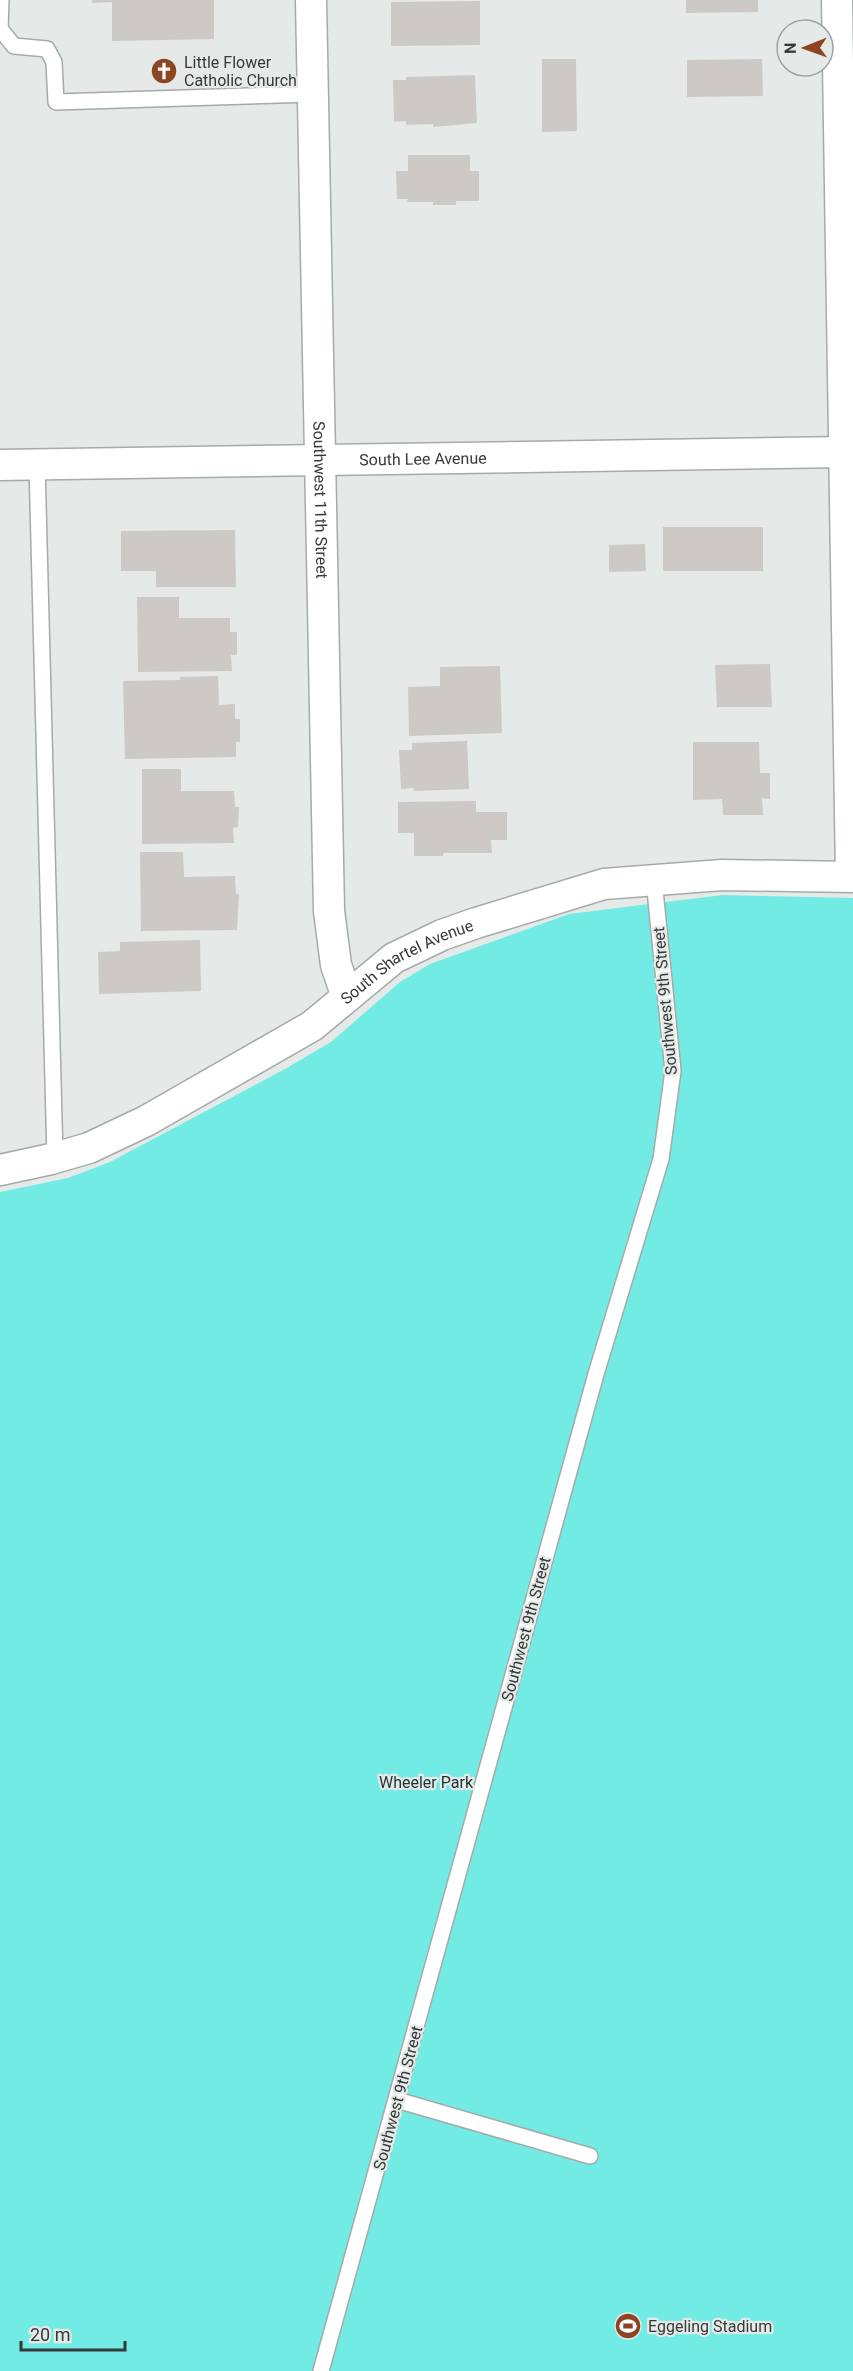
<svg xmlns="http://www.w3.org/2000/svg" width="853" height="2371" font-family="Roboto,sans-serif">
<rect width="100%" height="100%" fill="#e5eae9"/>
<!-- green -->
<polygon fill="#71ebe4" points="723,895 853,898 853,2371 0,2371 0,1192 68,1178 110,1162 285,1069 331,1042 400,982 430,964 569,914"/>
<!-- building -->
<g fill="#cdc9c7">
<polygon points="92,0 214,0 214,39 112,41 112,2 92,3"/>
<polygon points="686,0 758,0 758,12 686,13"/>
<polygon points="480,1 480,45 391,46 391,2"/>
<polygon points="542,59 576,59 577,131 542,132"/>
<polygon points="762,59 763,96 687,97 687,60"/>
<polygon points="475,75 477,123 433,127 433,124 406,125 406,121 394,122 393,80 406,80 406,77"/>
<polygon points="408,155 470,155 470,171 479,171 479,201 456,201 456,205 433,205 433,202 407,202 408,199 397,199 396,171 408,171"/>
<rect x="663" y="527" width="100" height="44"/>
<polygon points="235,530 236,587 156,587 156,571 121,571 121,531"/>
<polygon points="645,544 646,571 609,572 609,545"/>
<polygon points="137,597 179,597 179,618 230,618 230,632 237,632 237,655 231,655 232,671 138,672"/>
<polygon points="770,664 772,707 717,707 715,665"/>
<polygon points="500,666 502,733 409,736 408,687 440,686 440,667"/>
<polygon points="218,676 219,705 235,704 235,719 240,719 240,742 236,742 236,757 125,759 123,681 180,680 180,677"/>
<polygon points="467,741 469,789 414,791 413,788 401,789 399,750 412,750 412,743"/>
<polygon points="693,742 759,742 760,773 770,773 770,799 762,798 763,815 723,815 722,799 693,800"/>
<polygon points="142,769 181,769 181,791 234,791 235,807 239,807 238,827 233,828 234,843 142,844"/>
<polygon points="476,801 476,812 507,812 507,840 491,840 492,853 443,853 443,856 414,856 414,833 398,833 398,802"/>
<polygon points="140,852 183,852 184,877 235,876 236,894 239,894 237,930 141,931"/>
<polygon points="200,940 201,991 99,994 98,952 120,951 120,942"/>
</g>
<g fill="none" stroke-linecap="round" stroke-linejoin="round">
<defs>
<g id="service">
<polyline points="0,30 1,0"/>
<polyline points="1,30 14,46 47,49 54,62 56,102 313,94"/>
<polyline points="37,465 55,1158"/>
<polyline points="397,2100 590,2156"/>
<polyline points="321,2371 596,1374 661,1159 673,1071 654,880"/>
</g>
<g id="minor">
<path id="s1" d="M311 0 329 911 336 965 347 997"/>
<polyline points="837,0 851,876"/>
<path id="s2" d="M0 465 845 452"/>
<path id="s3" d="M0 1170 51 1159 89 1148 146 1121 312 1026 394 958 442 935 476 923 604 884 722 875 853 877"/>
</g>
</defs>
<!-- service casing -->
<use href="#service" stroke="#a5aaaa" stroke-width="18"/>
<!-- minor casing -->
<use href="#minor" stroke="#a5aaaa" stroke-width="33"/>
<!-- service -->
<use href="#service" stroke="#fff" stroke-width="15"/>
<!-- minor -->
<use href="#minor" stroke="#fff" stroke-width="30"/>
</g>
<!-- icons -->
<defs>
<symbol id="church-disc" viewBox="-11 -11 22 22"><circle r="9.5" fill="#8c4423" stroke="#e5eae9"/><path d="M-1.2-6h2.4v3.5h3.3v2.4h-3.3V6h-2.4V-.1h-3.3v-2.4h3.3Z" fill="#fff"/></symbol>
<symbol id="stadium-disc" viewBox="-11 -11 22 22"><circle r="9.5" fill="#8c4423" stroke="#e5eae9"/><path d="M0-5a6.5 5 0 1 0 0 10a6.5 5 0 1 0 0-10ZM-3.5-1.8h7v3.6h-7Z" fill="#fff"/></symbol>
</defs>
<g fill-rule="evenodd">
<use href="#church-disc" x="149" y="56" width="30" height="30"/>
<use href="#stadium-disc" x="613" y="2311" width="30" height="30"/>
</g>
<g text-anchor="middle" dominant-baseline="central" stroke-width="4.5" stroke-linejoin="round" paint-order="stroke">
<!-- poi labels -->
<g font-size="16" fill="#373939" stroke="#e5eae9" text-anchor="start">
<text x="184" y="62">Little Flower<tspan x="184" dy="18">Catholic Church</tspan></text>
<text x="648" y="2326">Eggeling Stadium</text>
</g>
<!-- street labels -->
<g font-size="16" fill="#373939" stroke="#e5eae9">
<text stroke="none"><textPath href="#s2" startOffset="423">South Lee Avenue</textPath></text>
<text stroke="none"><textPath href="#s1" startOffset="500">Southwest 11th Street</textPath></text>
<text stroke="none"><textPath href="#s3" startOffset="462">South Shartel Avenue</textPath></text>
<text transform="translate(665 1001) rotate(-95)">Southwest 9th Street</text>
<text transform="translate(526 1629) rotate(-75)">Southwest 9th Street</text>
<text transform="translate(398 2098) rotate(-75)">Southwest 9th Street</text>
</g>
<!-- park labels -->
<g font-size="16" fill="#1b3331" stroke="#e5eae9">
<text x="426" y="1782">Wheeler Park</text>
</g>
</g>
<!-- north arrow -->
<g transform="translate(805 48) rotate(269)"><circle r="28" fill="#e5eae9" stroke="#9fa3a3" stroke-width="1.5"/>
<path d="M0-4.5L10 22L0 15L-10 22Z" fill="#8c4423"/>
<text y="-9" font-size="16" font-weight="bold" text-anchor="middle" fill="#373939">N</text>
</g>
<!-- scale -->
<path d="M21 2341v9h104v-9" fill="none" stroke="#373939" stroke-width="3"/>
<text x="30" y="2341" font-size="18" fill="#373939" stroke="#e5eae9" stroke-width="4.5" paint-order="stroke">20 m</text>
</svg>
